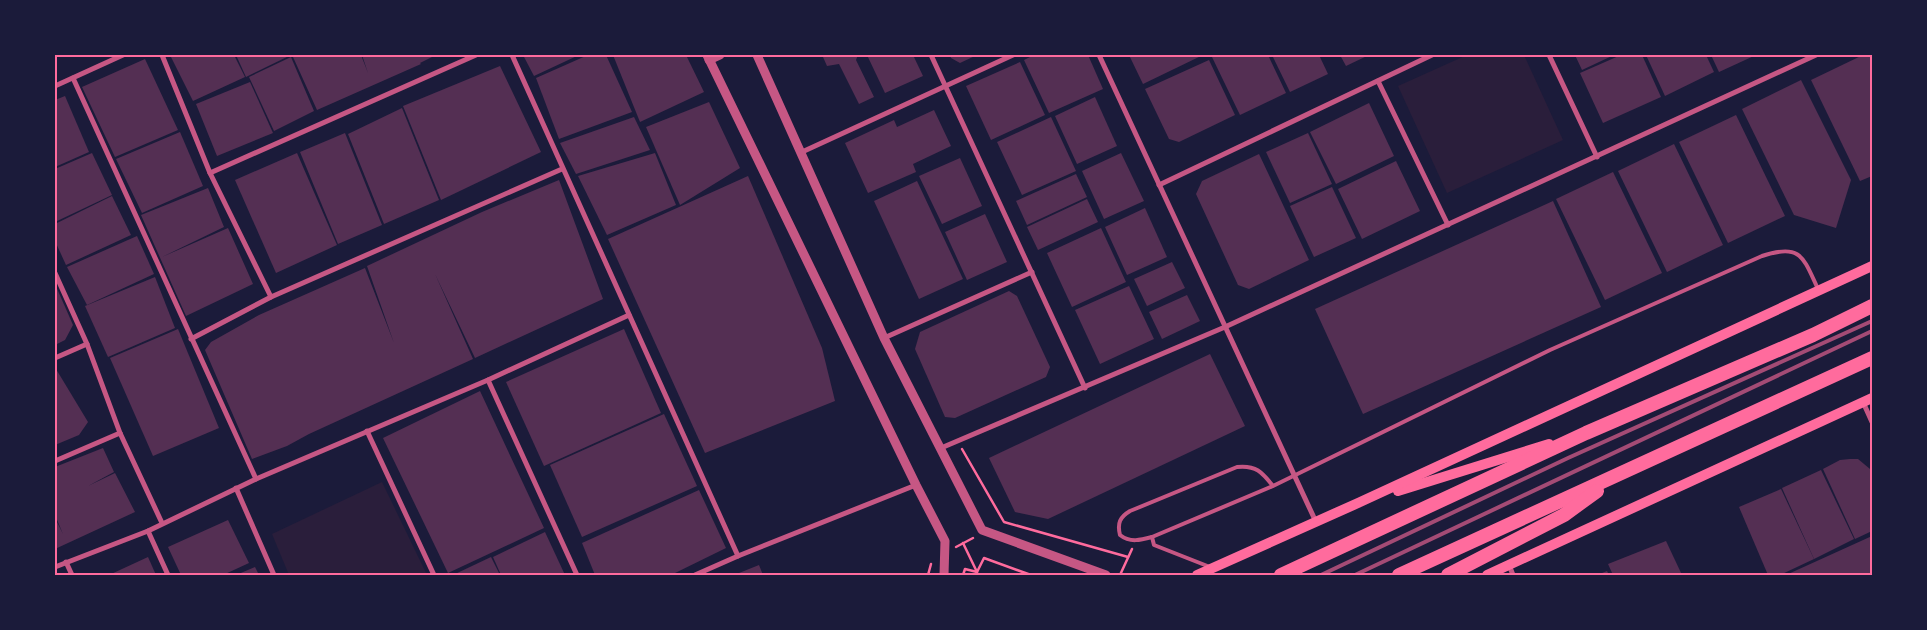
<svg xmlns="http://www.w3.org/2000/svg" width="1927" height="630" font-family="'Source Sans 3',sans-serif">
<rect width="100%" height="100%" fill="#1b1b3a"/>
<!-- green -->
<g fill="#2a1e3b">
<polygon points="1467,55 1524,55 1563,140 1447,193 1398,86"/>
<polygon points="382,482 427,575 289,575 272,534"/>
</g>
<!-- building -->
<g fill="#542f53">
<polygon points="170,55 234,55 245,77 193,101"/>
<polygon points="236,55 291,55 246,77"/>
<polygon points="297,55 361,55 368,73 362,55 436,55 420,63 421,64 317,110 293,57"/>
<polygon points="523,55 579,55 534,76"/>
<polygon points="588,55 606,55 632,112 559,139 536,78"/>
<polygon points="613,55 686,55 704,92 640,122"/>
<polygon points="828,55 858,55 856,60 874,97 859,104 839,64 827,66 823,57"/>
<polygon points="867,55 913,55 923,76 885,93"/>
<polygon points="950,55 977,55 960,63 951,58"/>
<polygon points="1034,55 1088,55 1103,89 1049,113 1024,60"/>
<polygon points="1129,55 1203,55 1143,84"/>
<polygon points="1217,55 1268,55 1286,93 1240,115 1212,57"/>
<polygon points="1272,55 1319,55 1328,74 1290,92"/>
<polygon points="1340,55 1369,55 1346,66"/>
<polygon points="1575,55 1614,55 1582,70"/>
<polygon points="1621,55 1642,55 1661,97 1603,123 1580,73"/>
<polygon points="1646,55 1706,55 1714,72 1665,96"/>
<polygon points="1711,55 1756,55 1719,72"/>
<polygon points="1863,55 1869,55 1872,61 1872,176 1860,181 1811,80"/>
<polygon points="291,57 314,111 274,131 249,77"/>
<polygon points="145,59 178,130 115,157 82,87"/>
<polygon points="1209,60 1235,115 1179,142 1169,139 1145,89"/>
<polygon points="1020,62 1045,115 991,140 966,86"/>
<polygon points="500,66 541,152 441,200 403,106"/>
<polygon points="1801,80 1851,180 1836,228 1794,215 1742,109"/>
<polygon points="250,82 273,133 217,156 196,104"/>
<polygon points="65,96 89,152 55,167 55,100"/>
<polygon points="1095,97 1117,146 1077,164 1055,116"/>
<polygon points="709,102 740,168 680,205 646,127"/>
<polygon points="1369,103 1394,156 1336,184 1310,132"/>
<polygon points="402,108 439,200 384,224 348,134"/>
<polygon points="934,110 951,146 913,164 916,172 868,193 845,143 894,120 897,127"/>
<polygon points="1736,115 1785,216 1728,243 1679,142"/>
<polygon points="634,117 650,150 576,174 560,143"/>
<polygon points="1051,117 1076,171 1022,195 997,142"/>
<polygon points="180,132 203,186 142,213 116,159"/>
<polygon points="345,133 382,225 338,244 300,152"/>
<polygon points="1308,133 1332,184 1290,203 1266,152"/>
<polygon points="1674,144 1723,245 1667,272 1618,171"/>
<polygon points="92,153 112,195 55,222 55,169"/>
<polygon points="297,153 337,245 276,273 235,180"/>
<polygon points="655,153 676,205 607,235 578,176"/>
<polygon points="1121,153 1144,201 1104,219 1082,171"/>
<polygon points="1259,154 1309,260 1249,289 1238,285 1196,194 1202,181"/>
<polygon points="960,158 982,206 942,224 919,176"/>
<polygon points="1396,161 1420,211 1362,239 1338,189"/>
<polygon points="1613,172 1662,273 1605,300 1556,199"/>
<polygon points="1076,174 1087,197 1027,225 1016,201"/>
<polygon points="748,176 822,348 835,401 705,453 608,239"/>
<polygon points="559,180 603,299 475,358 435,274 473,359 309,434 287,446 252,459 205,350 211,342 259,315 365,268 394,343 367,266 482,212"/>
<polygon points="917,181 963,279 919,299 874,201"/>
<polygon points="1332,187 1356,238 1314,257 1290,206"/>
<polygon points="208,188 224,227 162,257 228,228 253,284 186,316 141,215"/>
<polygon points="112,196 131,235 66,265 55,241 55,224"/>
<polygon points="1087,199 1098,222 1038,250 1027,227"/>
<polygon points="1553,201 1601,307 1363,414 1315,309"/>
<polygon points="1145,208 1167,257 1127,275 1105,227"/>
<polygon points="985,214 1007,262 967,280 945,232"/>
<polygon points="1101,228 1126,282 1072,307 1047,253"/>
<polygon points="137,236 154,274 87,305 67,267"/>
<polygon points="1172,262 1185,288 1147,306 1134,279"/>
<polygon points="155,277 175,328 108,357 85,306"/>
<polygon points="55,284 73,325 65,340 55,345"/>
<polygon points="1129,286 1154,339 1100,364 1075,310"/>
<polygon points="1009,291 1017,296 1050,367 1046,377 955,418 945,417 915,349 920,332"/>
<polygon points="1187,295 1200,321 1162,339 1149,312"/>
<polygon points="178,329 219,428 153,456 110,358"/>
<polygon points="624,329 661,413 544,466 506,382"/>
<polygon points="1210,354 1245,426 1048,519 1015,512 989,458"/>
<polygon points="55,369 56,369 88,422 79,435 55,445"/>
<polygon points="480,391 544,528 448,573 383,438"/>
<polygon points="664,414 697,486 582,537 550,465"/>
<polygon points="103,448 114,472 88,486 115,473 135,512 55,549 55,518 63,534 55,515 55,467"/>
<polygon points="1850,459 1858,459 1870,469 1872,476 1872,531 1855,539 1823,469 1840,460"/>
<polygon points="1821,470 1854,539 1814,559 1782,488"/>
<polygon points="1781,489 1814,559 1780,575 1768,575 1739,507"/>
<polygon points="699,490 726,548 671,575 595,575 582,543"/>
<polygon points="228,520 249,563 223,575 181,575 168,547"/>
<polygon points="545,532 565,575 501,575 493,557"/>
<polygon points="1872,536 1872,575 1786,575"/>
<polygon points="1666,541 1682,575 1613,575 1608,564"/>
<polygon points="148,557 156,575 109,575"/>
<polygon points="491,557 500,575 453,575"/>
<polygon points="759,565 763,575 734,575"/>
<polygon points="255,567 259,575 236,575"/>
<polygon points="1607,571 1609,575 1597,575"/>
</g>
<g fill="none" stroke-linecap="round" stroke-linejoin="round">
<!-- path -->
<g stroke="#ff6b9d" stroke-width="2.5">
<polyline points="962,449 1004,522 1128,557"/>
<polyline points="963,543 977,572"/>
<polyline points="956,547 973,538"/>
<polyline points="977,572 984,558 1031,575"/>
<polyline points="928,575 931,564"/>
<polyline points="963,575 965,569 977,572"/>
<polyline points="1120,575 1132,549"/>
</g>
<!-- service -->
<g stroke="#c65784" stroke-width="4">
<path d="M1273 486C1262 472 1256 465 1237 467L1130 511C1120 517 1117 523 1120 535 1130 543 1141 540 1152 537L1273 486 1550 350 1762 256C1801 243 1803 257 1818 289"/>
<polyline points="1152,537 1154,545 1210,567"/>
</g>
<!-- minor -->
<g stroke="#c65784" stroke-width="5">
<polyline points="162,55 210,173 271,297"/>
<polyline points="512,55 738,556"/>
<polyline points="931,55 1085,388"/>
<polyline points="1099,55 1316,522"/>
<polyline points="1549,55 1597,157"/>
<polyline points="73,78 256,479"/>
<polyline points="1378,81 1448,225"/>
<polyline points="55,86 123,55"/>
<polyline points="802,152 1013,55"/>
<polyline points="210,173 476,55"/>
<polyline points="1159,185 1432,55"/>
<polyline points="55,273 87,344 120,433 162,523"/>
<polyline points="884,338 1032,272"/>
<polyline points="191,339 271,297 562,169"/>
<polyline points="55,358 87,344"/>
<polyline points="488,380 577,575"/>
<polyline points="1863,402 1872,422"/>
<polyline points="367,431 434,575"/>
<polyline points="941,448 1225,327 1816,55"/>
<polyline points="55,461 120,433"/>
<polyline points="236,488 274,575"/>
<polyline points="148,531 168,575"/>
<polyline points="66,562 72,575"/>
<polyline points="1509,565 1513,575"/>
<polyline points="55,567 148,531 256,479 488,380 629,315"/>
<polyline points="695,575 738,556 916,485"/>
</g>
<!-- tertiary -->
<g stroke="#c65784" stroke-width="9">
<polyline points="707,55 916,485 945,541 944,575"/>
<polyline points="757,55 884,338 982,530 1106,575"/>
<polyline points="709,60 720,55"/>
</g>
<!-- secondary -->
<g stroke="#ff6b9d" stroke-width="10">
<polyline points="1398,491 1549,444"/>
<polyline points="1197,575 1358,503 1872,266"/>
<polyline points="1487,575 1872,398"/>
</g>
<!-- trunk -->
<g stroke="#ff6b9d" stroke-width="14">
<polyline points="1281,575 1586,433 1813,335 1872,306"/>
<polyline points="1399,575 1872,358"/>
<polyline points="1448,575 1564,515 1597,491"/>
</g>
<!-- rail -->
<g stroke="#a44b75" stroke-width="4">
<polyline points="1321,575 1568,458 1872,321"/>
<polyline points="1355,575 1872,331"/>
</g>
</g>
<!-- border -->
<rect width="1927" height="630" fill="none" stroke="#1b1b3a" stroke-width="112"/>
<rect x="56" y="56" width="1815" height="518" fill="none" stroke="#ff6b9d" stroke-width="2"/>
</svg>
